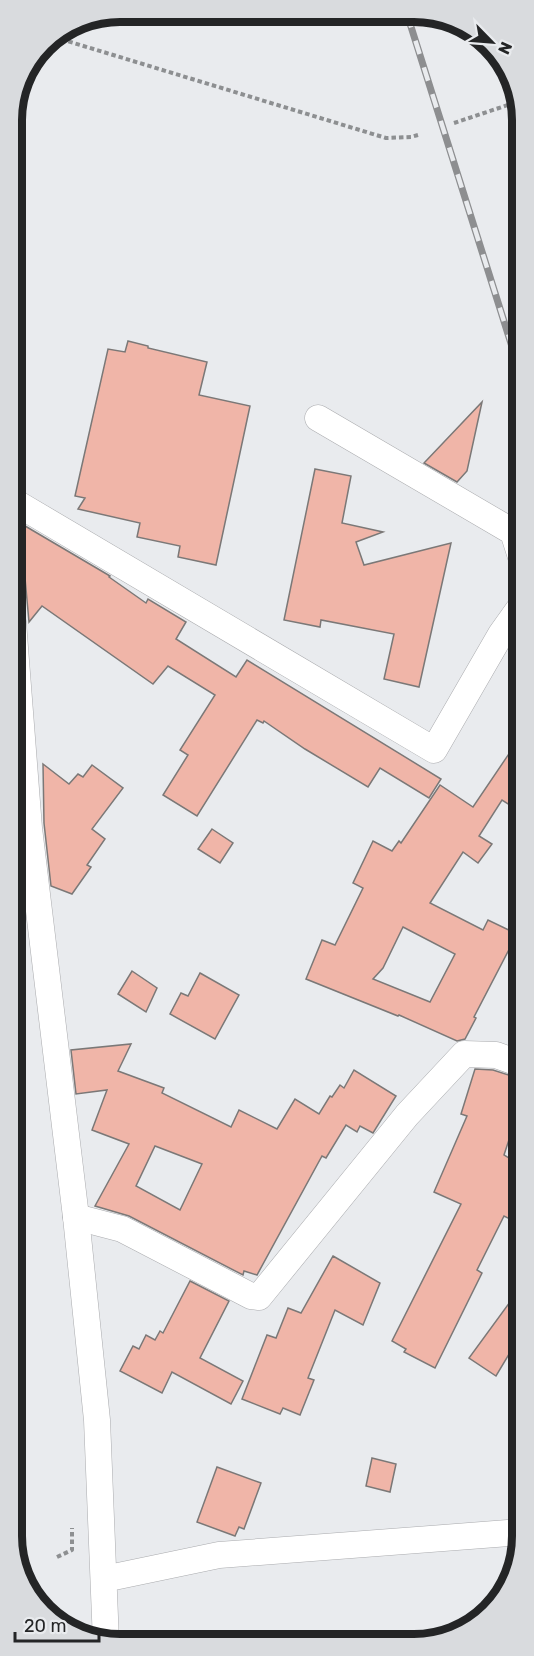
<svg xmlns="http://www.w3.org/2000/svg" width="534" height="1656" font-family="Rubik,sans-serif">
<rect width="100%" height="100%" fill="#e9ebee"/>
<!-- building -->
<g fill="#f0b5a8" stroke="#7b7877" stroke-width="1.5" fill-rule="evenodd">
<polygon points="128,341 148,346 148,348 207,362 199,395 250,406 216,565 178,557 180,546 137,537 140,523 78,509 85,498 75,496 108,349 125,352"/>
<polygon points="482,402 467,471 457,482 424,463"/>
<polygon points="315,469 351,476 342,523 383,532 356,542 364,565 451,543 419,687 384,679 394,634 321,620 320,627 284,620"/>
<polygon points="20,523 110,576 109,577 146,603 148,599 186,622 176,639 236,677 247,660 441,779 429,798 380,768 368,787 305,749 264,721 263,723 257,720 197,816 163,795 188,755 180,750 215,695 168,666 153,684 42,606 29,622"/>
<path d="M521 736V812L502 800 479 836 492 844 478 863 463 852 430 903 483 930 488 920 517 934 474 1017 476 1018 465 1039 457 1041 399 1015 398 1016 306 979 322 940 335 945 363 888 353 883 373 841 392 851 399 841 401 843 440 785 473 807ZM403 927 455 954 430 1002 373 979 383 968Z"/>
<polygon points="43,764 69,784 78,774 83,777 92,765 123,788 92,829 105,839 87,865 91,867 72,894 51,886 44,823"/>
<polygon points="212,829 233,843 220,863 198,849"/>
<polygon points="132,971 157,988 146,1012 118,994"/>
<polygon points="200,973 239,995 215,1039 170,1014 181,993 188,996"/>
<path d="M131 1044 118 1071 164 1088 162 1093 231 1127 239 1110 277 1129 295 1099 319 1114 330 1096 332 1097 340 1085 344 1088 354 1070 396 1096 373 1133 360 1126 357 1132 346 1125 326 1158 322 1156 257 1275 244 1271 243 1275 129 1216 95 1206 129 1144 92 1130 107 1090 76 1094 71 1050ZM155 1146 202 1164 180 1210 136 1186Z"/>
<polygon points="475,1069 493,1070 521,1079 521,1103 504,1155 521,1165 521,1216 514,1212 510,1219 504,1216 477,1270 482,1273 435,1368 404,1352 406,1349 392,1341 461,1204 434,1192 467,1116 461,1114"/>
<polygon points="333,1256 380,1283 363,1325 335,1310 308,1378 314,1380 300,1415 283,1408 280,1414 242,1399 267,1335 276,1338 288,1308 301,1313"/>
<polygon points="190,1281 229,1301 200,1358 243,1381 231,1404 172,1372 162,1393 120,1371 133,1346 139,1349 146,1335 155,1340 160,1331 163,1333"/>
<polygon points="521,1287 522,1322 512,1335 518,1339 496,1376 469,1358"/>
<polygon points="372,1458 396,1464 390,1492 366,1486"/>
<polygon points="217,1467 261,1483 244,1529 239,1527 235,1536 197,1522"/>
</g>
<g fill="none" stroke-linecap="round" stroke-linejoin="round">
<defs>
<g id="street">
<polyline points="318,418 513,532 521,557"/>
<polyline points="13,501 434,750 501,634 521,606"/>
<polyline points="13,622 29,828 76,1217 97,1420 106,1642"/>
<polyline points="76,1217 122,1229 251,1296 259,1297 407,1115 464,1054 496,1055 521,1064"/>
<polyline points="104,1579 219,1555 522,1532"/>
</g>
</defs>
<!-- street casing -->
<use href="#street" stroke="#aaabae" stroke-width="27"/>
<!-- path -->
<g stroke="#8d8f91" stroke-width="4" stroke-dasharray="4.5 3" stroke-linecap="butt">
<polyline points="54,37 386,138 411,137 418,135"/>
<polyline points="454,123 520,101"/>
<polyline points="57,1557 72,1550 72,1528"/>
</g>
<!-- street -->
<use href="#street" stroke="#fff" stroke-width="26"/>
<defs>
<polyline id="rail" points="407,14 520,372"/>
</defs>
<!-- rail casing -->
<use href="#rail" stroke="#8d8e90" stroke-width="7"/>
<!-- rail -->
<use href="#rail" stroke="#e9ebee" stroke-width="4.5" stroke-dasharray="14" stroke-linecap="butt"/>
</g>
<!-- crop -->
<path d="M0 0H534V1656H0ZM120 22H414A98 98 0 0 1 512 120V1536A98 98 0 0 1 414 1634H120A98 98 0 0 1 22 1536V120A98 98 0 0 1 120 22Z" fill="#d9dbde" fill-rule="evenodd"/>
<path fill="none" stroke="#242526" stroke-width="8" d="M120 22H414A98 98 0 0 1 512 120V1536A98 98 0 0 1 414 1634H120A98 98 0 0 1 22 1536V120A98 98 0 0 1 120 22Z"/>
<!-- north arrow -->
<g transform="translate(492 42) rotate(115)" stroke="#e9ebee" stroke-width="4.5" paint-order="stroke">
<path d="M0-4.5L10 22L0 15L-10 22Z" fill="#242526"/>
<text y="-9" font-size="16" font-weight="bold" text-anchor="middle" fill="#242526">N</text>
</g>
<!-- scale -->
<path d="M15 1632v9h84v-9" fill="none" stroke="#242526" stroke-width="3"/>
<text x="24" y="1632" font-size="18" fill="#242526" stroke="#e9ebee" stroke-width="4.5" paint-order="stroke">20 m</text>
</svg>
